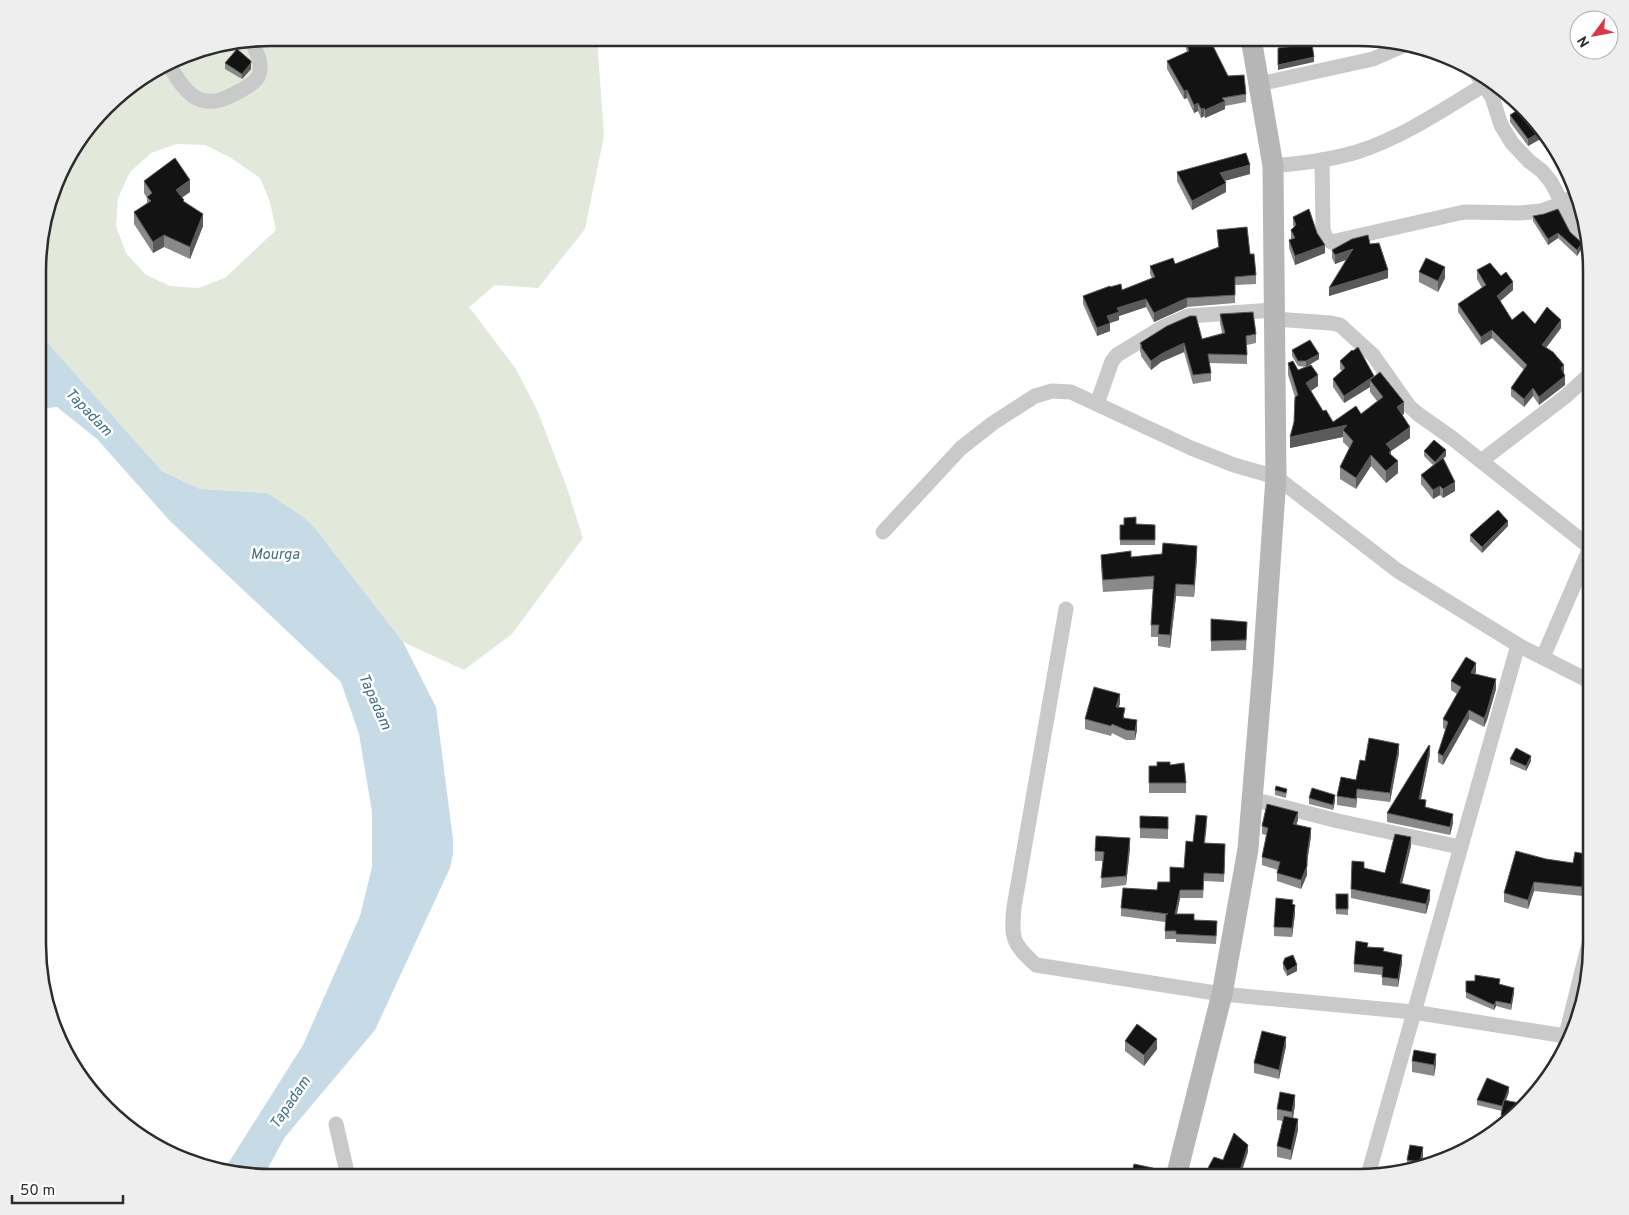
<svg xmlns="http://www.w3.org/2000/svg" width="1629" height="1215" font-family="Overpass,sans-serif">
<rect width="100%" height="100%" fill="#fff"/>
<!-- green -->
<path fill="#e2e9da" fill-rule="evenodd" d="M271 38H597L604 136 585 229 538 288 495 285 469 307 516 369 538 412 567 488 583 538 512 634 464 670 403 642 315 528 267 493 200 489 162 471 39 333 40 240 69 154 117 95 195 50ZM177 144 205 145 231 158 260 178 270 202 276 230 225 278 198 288 170 286 145 274 126 253 116 226 118 198 130 172 151 153Z"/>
<!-- water -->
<polygon fill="#c7dbe7" points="39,333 162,471 200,489 267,493 305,518 315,528 403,642 436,707 453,839 453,854 450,868 375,1030 285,1137 263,1177 256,1177 224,1170 303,1045 360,916 372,867 372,812 359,734 341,682 169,520 97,439 57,407 39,409"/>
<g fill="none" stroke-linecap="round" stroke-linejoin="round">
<!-- street -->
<g stroke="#c9c9c9" stroke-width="15">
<path d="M169 65C176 76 182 88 193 96 199 100 207 102 215 101 224 100 253 86 258 77 264 65 256 52 252 41"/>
<polyline points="1476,73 1492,97 1501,125 1512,143 1529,161 1542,171 1551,182 1578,233 1584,239"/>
<polyline points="1259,84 1373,59 1405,45"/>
<polyline points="1322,160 1323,230 1326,238 1331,242 1464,212 1520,213 1541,211 1563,203 1574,196"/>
<path d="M1273 166C1302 163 1332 160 1360 151 1405 136 1444 109 1484 85"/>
<polyline points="1274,319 1331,323 1340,325 1373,355 1409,406 1418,414 1452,438 1591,548"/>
<polyline points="1097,404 1112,361 1117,355 1163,327 1188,316 1274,310"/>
<polyline points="1481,461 1566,396 1591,373"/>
<polyline points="883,532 961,448 993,423 1035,396 1052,391 1071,392 1191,448 1234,465 1276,477 1398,571 1518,645 1591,682"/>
<path d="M1066 609 1014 907C1011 939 1012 943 1036 965L1222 994 1413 1012 1572 1037"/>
<polyline points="1543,657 1590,548"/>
<polyline points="1252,799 1338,821 1460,847"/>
<polyline points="1565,1048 1566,1035 1591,935"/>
<polyline points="336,1124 348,1177"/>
<polyline points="1368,1175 1518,645"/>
</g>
<!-- secondary -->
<polyline stroke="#b6b6b6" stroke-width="21" points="1176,1177 1222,994 1248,849 1263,667 1276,477 1273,166 1251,38"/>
</g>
<!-- wall -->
<g fill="#898989">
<polygon points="1074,38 1090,38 1080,45"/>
<polygon points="1184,38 1204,38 1228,76 1246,94 1246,102 1225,106 1225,109 1205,118 1204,116 1201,118 1198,111 1194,113 1187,98 1184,99 1167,69 1167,61 1187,52 1184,41"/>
<polygon points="1305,38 1311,38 1311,44"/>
<polygon points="251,61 251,69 242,79 225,69 225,63"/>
<polygon points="1510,115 1544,137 1528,146 1510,122"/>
<polygon points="1177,172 1250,174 1225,181 1226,192 1192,210 1177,181"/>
<polygon points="144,181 190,192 182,197 184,202 203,226 190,259 164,247 153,253 134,224 134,212 147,203 147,198 144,193"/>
<polygon points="1533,216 1570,232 1582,248 1577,256 1558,238 1548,245 1533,221"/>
<polygon points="1293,217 1317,233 1325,253 1295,265 1289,248 1289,240 1291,239 1291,230 1294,227 1293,225"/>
<polygon points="1217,230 1250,254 1256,275 1256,284 1235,285 1235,303 1187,307 1154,322 1146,307 1119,316 1119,320 1110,323 1110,331 1097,336 1083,304 1083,296 1110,287 1122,290 1152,278 1150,274 1150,266 1175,264 1218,247"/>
<polygon points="1370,244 1388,278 1329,296 1346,260 1335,264 1332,258 1332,250"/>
<polygon points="1477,270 1513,290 1500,301 1512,320 1561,328 1546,348 1564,373 1563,374 1565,385 1539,405 1533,396 1524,407 1511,396 1511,388 1524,370 1492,338 1481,345 1458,312 1458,304 1482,288 1477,279"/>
<polygon points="1419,272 1445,278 1438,292 1419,282"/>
<polygon points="1220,314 1256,334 1256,343 1247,345 1247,364 1209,363 1211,373 1211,381 1193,384 1184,352 1161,362 1151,370 1141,356 1141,353 1140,352 1140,343 1202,339 1222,333 1220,323"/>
<polygon points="1292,350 1319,359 1306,366 1318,386 1311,391 1323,411 1333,422 1361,414 1377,401 1370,392 1370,387 1344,403 1333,387 1333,379 1342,371 1340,369 1340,361 1374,376 1404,414 1402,415 1410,438 1391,451 1391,455 1398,473 1386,483 1371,466 1356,489 1340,479 1340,467 1349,448 1343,442 1343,437 1290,448 1294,422 1295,397 1288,375 1288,363 1298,370 1306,367 1298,366 1292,356"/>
<polygon points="1424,451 1446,456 1443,459 1455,491 1443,498 1440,495 1433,499 1421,484 1421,475 1433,465 1424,456"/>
<polygon points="1136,524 1155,525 1155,545 1120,545 1120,525"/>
<polygon points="1508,526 1482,553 1470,541 1470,535"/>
<polygon points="1101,555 1131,557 1197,558 1194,597 1176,596 1170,648 1158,646 1158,637 1151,637 1151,625 1153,589 1103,592 1101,567"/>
<polygon points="1211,619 1247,631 1246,650 1211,651"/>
<polygon points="1476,672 1475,674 1496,689 1487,720 1484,727 1469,719 1443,765 1438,762 1438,753 1446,730 1443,728 1443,719 1457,694 1451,690 1451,681"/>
<polygon points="1120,703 1119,707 1125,718 1137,730 1135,740 1126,740 1112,733 1111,736 1085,729 1085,719"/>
<polygon points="1399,753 1390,802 1357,798 1356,808 1337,805 1337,796 1356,780 1365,761"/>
<polygon points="1430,754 1421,799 1426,807 1453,823 1450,835 1387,822 1387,813"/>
<polygon points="1510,759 1531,761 1526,771 1510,764"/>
<polygon points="1149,766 1186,783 1186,793 1149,793"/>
<polygon points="1287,789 1286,798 1275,795 1275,790"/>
<polygon points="1309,798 1335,801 1333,810 1309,804"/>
<polygon points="1140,816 1168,828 1168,839 1140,838"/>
<polygon points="1298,820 1296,825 1311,836 1307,862 1307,875 1301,889 1277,881 1277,873 1278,870 1262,865 1262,857 1266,835 1262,834 1262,826"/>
<polygon points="1207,824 1205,843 1225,844 1224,882 1204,881 1203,898 1180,898 1177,914 1194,920 1217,929 1216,944 1176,942 1176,939 1165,939 1165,922 1121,916 1121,908 1157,890 1170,882 1184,868 1193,842"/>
<polygon points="1411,846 1402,883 1430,899 1426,914 1351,898 1351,889 1364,868 1385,873"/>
<polygon points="1130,848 1126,885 1101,888 1103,861 1095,861 1095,851"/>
<polygon points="1546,859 1573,863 1591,864 1583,896 1534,891 1528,909 1504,902 1504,893"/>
<polygon points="1336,894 1348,894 1348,915 1336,914"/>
<polygon points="1293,905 1295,914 1292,937 1274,936 1274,927"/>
<polygon points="1368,947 1383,951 1402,963 1398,987 1382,985 1382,975 1354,972 1354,964"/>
<polygon points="1283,963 1297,971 1287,976 1283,969"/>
<polygon points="1466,981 1500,984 1514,993 1511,1010 1496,1006 1494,1010 1466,998"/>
<polygon points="1125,1041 1157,1049 1144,1066 1125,1051"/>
<polygon points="1286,1046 1279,1079 1254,1073 1254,1063"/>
<polygon points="1412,1061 1436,1064 1434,1076 1412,1072"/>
<polygon points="1509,1092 1506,1100 1519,1109 1501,1123 1502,1111 1477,1105 1477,1100"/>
<polygon points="1295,1105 1293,1118 1298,1130 1291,1160 1277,1157 1277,1146 1283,1121 1277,1120 1277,1109"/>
<polygon points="1423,1157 1422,1163 1407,1166 1407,1160"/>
</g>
<!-- shaded-wall -->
<g fill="#5a5a5a">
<polygon points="1080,38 1090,38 1080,45"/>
<polygon points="1314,57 1314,62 1278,70 1278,65"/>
<polygon points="251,63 251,69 242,79 242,74"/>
<polygon points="1187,90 1187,98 1184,99 1184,91"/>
<polygon points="1225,101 1225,109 1205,118 1205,110"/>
<polygon points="1198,103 1198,111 1194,113 1194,105"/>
<polygon points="1204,108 1204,116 1201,118 1201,109"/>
<polygon points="1540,132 1544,137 1528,146 1528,139"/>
<polygon points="1250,165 1250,174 1220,182 1220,173"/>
<polygon points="190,180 190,192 176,202 176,190"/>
<polygon points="1226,183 1226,192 1192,210 1192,201"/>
<polygon points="203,214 203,226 190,259 190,247"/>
<polygon points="1558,233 1558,238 1548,245 1548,239"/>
<polygon points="164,235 164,247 153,253 153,242"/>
<polygon points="1582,243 1582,248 1577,256 1577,250"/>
<polygon points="1325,245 1325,253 1295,265 1295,256"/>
<polygon points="1353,249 1353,257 1335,264 1335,255"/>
<polygon points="1445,267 1445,278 1438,292 1438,281"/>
<polygon points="1388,270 1388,278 1329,296 1329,288"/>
<polygon points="1513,282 1513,290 1497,304 1497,296"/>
<polygon points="1187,298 1187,307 1154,322 1154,313"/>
<polygon points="1146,299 1146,307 1119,316 1119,320 1110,323 1110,331 1097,336 1097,328 1107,316 1117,308"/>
<polygon points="1561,320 1561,328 1542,353 1542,345"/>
<polygon points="1492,330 1492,338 1481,345 1481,337"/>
<polygon points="1184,343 1184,352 1161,362 1151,370 1151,361 1161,354"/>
<polygon points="1319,354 1319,359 1306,367 1306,361"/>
<polygon points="1564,365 1564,373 1561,376 1561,368"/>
<polygon points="1318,375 1318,386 1306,394 1306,383"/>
<polygon points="1374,376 1374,383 1370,380 1370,387 1344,403 1344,396"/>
<polygon points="1565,376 1565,385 1539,405 1539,397"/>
<polygon points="1533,388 1533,396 1524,407 1524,399"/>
<polygon points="1404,402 1404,414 1397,418 1397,407"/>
<polygon points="1347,425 1343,430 1343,437 1290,448 1290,437"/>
<polygon points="1410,427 1410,438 1391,451 1391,461 1386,444"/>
<polygon points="1446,450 1446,456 1435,467 1435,462"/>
<polygon points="1371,455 1371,466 1356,489 1356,478"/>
<polygon points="1398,461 1398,473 1386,483 1386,471"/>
<polygon points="1455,482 1455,491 1443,498 1443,489"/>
<polygon points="1440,486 1440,495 1433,499 1433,490"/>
<polygon points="1508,521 1508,526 1482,553 1482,547"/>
<polygon points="1197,546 1197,558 1194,597 1194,585"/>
<polygon points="1176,584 1176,596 1170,648 1170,635"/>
<polygon points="1476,663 1476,672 1471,682 1471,673"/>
<polygon points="1496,679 1496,689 1487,720 1484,727 1484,718"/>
<polygon points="1120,694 1120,703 1116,716 1116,707"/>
<polygon points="1469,710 1469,719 1443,765 1443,756"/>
<polygon points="1137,720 1137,730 1135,740 1135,731"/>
<polygon points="1399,744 1399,753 1390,802 1390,793"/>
<polygon points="1430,746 1430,754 1419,808 1419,799"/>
<polygon points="1531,756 1531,761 1526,771 1526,766"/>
<polygon points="1357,789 1357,798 1356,808 1356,799"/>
<polygon points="1335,795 1335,801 1333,810 1333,805"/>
<polygon points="1298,812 1298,820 1293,833 1293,824"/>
<polygon points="1453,814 1453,823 1450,835 1450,827"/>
<polygon points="1311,828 1311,836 1307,863 1307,855"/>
<polygon points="1411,837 1411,846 1400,892 1400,883"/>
<polygon points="1130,838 1130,848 1126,885 1126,876"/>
<polygon points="1591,855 1591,864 1583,896 1583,887"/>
<polygon points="1307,866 1307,875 1301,889 1301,880"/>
<polygon points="1534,882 1534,891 1528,909 1528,900"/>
<polygon points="1180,890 1180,898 1175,922 1175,914"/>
<polygon points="1430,890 1430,899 1426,914 1426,904"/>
<polygon points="1295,905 1295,914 1292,937 1292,928"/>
<polygon points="1402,955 1402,963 1398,987 1398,979"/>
<polygon points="1297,965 1297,971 1287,976 1287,971"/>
<polygon points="1514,988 1514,993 1511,1010 1511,1004"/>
<polygon points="1496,1001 1496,1006 1494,1010 1494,1005"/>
<polygon points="1286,1037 1286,1046 1279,1079 1279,1070"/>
<polygon points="1157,1039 1157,1049 1144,1066 1144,1055"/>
<polygon points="1436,1054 1436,1064 1434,1076 1434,1065"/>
<polygon points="1509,1087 1509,1092 1502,1111 1502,1106"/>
<polygon points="1295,1095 1295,1105 1292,1123 1292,1112"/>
<polygon points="1298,1119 1298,1130 1291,1160 1291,1150"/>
<polygon points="1248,1145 1248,1152 1241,1174 1239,1177 1236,1177"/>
<polygon points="1423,1147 1423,1157 1422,1163 1420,1163"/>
</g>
<!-- building -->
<g fill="#131313" stroke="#5a5a5a">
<polygon points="1185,38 1204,38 1205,40 1209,38 1228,76 1244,75 1246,94 1222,98 1225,101 1205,110 1204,108 1201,109 1198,103 1194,105 1187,90 1184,91 1167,61 1189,51"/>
<polygon points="1312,44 1314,57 1278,65 1278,48"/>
<polygon points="237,49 251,61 251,63 242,74 225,63"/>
<polygon points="1521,108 1540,132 1528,139 1510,115"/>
<polygon points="1246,153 1250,165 1220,173 1226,183 1192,201 1177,172"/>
<polygon points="175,158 190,180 176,190 184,200 183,201 203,214 190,247 164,235 153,242 134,212 151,201 147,197 152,193 144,181"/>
<polygon points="1309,209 1317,233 1325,245 1295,256 1289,240 1295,238 1291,230 1296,225 1293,217"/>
<polygon points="1558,209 1570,232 1582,243 1577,250 1558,233 1548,239 1533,216 1544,214"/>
<polygon points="1247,227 1250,254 1254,254 1256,275 1235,277 1235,295 1187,298 1154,313 1146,299 1117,308 1119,312 1107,316 1110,323 1097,328 1083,296 1110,286 1110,287 1121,284 1122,290 1155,277 1150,266 1173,258 1175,264 1219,247 1217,230"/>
<polygon points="1368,235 1370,244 1379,243 1388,270 1329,288 1353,249 1335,255 1332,250 1352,239"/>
<polygon points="1426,258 1445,267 1438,281 1419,272"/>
<polygon points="1490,263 1501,276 1506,272 1513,282 1497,296 1512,320 1523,311 1535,324 1547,307 1561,320 1542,345 1553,352 1564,365 1561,368 1565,376 1539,397 1533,388 1524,399 1511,388 1527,365 1492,330 1481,337 1458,304 1486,285 1477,270"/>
<polygon points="1253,312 1256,334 1246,336 1247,355 1208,354 1211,373 1193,375 1184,343 1161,354 1151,361 1141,347 1142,346 1140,343 1167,326 1190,316 1196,316 1202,339 1225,333 1220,314"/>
<polygon points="1310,340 1319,354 1306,361 1298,361 1292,350"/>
<polygon points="1358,347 1374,376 1344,396 1333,379 1345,368 1340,361 1352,350 1353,351"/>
<polygon points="1293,361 1298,370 1311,365 1318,375 1306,383 1323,411 1326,410 1333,422 1356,406 1361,414 1383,397 1370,380 1380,372 1404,402 1397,407 1410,427 1386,444 1391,450 1389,453 1398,461 1386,471 1371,455 1356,478 1340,467 1353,441 1343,430 1347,425 1290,437 1294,422 1295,397 1298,395 1288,363"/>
<polygon points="1434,440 1446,450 1435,462 1424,451"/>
<polygon points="1443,458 1455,482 1443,489 1440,486 1433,490 1421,475"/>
<polygon points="1498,510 1508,521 1482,547 1470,535"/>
<polygon points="1136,517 1136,524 1155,525 1155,540 1120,540 1120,525 1124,525 1124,518"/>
<polygon points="1163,543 1197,546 1194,585 1176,584 1170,635 1158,634 1159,625 1151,625 1154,576 1103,580 1101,555 1131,551 1131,557 1162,554"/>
<polygon points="1211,619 1247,622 1246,640 1211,641"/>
<polygon points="1466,657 1476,663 1471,673 1496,679 1487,711 1484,718 1469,710 1443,756 1438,753 1448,722 1443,719 1461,687 1451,681"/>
<polygon points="1094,687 1120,694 1116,707 1125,708 1123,718 1137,720 1135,731 1126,730 1112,724 1111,726 1085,719"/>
<polygon points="1369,738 1399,744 1390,793 1357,789 1356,799 1337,796 1341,777 1356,780 1360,760 1365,761"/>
<polygon points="1429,745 1430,746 1419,799 1426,800 1425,807 1453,814 1450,827 1387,813"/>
<polygon points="1516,748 1531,756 1526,766 1510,759"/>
<polygon points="1157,762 1170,762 1170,765 1184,763 1186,783 1149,783 1149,766 1157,766"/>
<polygon points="1276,786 1287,789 1286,793 1275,790"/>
<polygon points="1312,788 1335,795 1333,805 1309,798"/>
<polygon points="1267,804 1298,812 1293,824 1311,828 1307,855 1307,866 1301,880 1277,873 1280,862 1262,857 1268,828 1262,826"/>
<polygon points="1196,815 1207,816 1204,843 1225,844 1224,874 1204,873 1203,890 1180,890 1175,914 1194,914 1194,920 1217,921 1216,936 1176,934 1176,931 1165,931 1166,914 1168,914 1121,908 1123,888 1157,890 1158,882 1170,882 1170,867 1184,868 1186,841 1193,842"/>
<polygon points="1140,816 1168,817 1168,829 1140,828"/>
<polygon points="1395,834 1411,837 1400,883 1430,890 1426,904 1351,889 1352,861 1364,862 1364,868 1385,873"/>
<polygon points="1096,836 1130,838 1126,876 1101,878 1104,852 1095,851"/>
<polygon points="1516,851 1546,859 1573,863 1575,852 1591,855 1583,887 1534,882 1528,900 1504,893"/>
<rect x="1336" y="894" width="12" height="15"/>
<polygon points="1276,898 1293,900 1292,904 1295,905 1292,928 1274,927"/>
<polygon points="1356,941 1368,943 1367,947 1384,948 1383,951 1402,955 1398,979 1382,977 1383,967 1354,964"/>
<polygon points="1293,955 1297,965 1287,971 1283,963 1285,958"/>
<polygon points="1475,975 1500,979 1499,984 1514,988 1511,1004 1496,1001 1494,1005 1466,992 1466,981 1475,981"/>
<polygon points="1137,1024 1157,1039 1144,1055 1125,1041"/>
<polygon points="1262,1031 1286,1037 1279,1070 1254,1063"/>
<polygon points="1414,1050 1436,1054 1434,1065 1412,1061"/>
<polygon points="1487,1078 1509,1087 1502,1106 1477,1100"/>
<polygon points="1280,1092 1295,1095 1292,1112 1277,1109"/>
<polygon points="1504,1100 1519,1103 1517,1111 1509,1117 1501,1115"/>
<polygon points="1284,1116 1298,1119 1291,1150 1277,1146"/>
<polygon points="1234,1133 1248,1145 1241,1167 1236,1177 1206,1177 1209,1166 1214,1157 1223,1160"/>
<polygon points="1410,1145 1423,1147 1420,1162 1407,1160"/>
<polygon points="1134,1164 1153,1168 1151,1177 1131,1177"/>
</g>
<g text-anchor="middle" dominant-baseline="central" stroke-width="5" stroke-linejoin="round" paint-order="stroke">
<!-- water labels -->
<g font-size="15" font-style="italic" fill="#416d87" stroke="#fff">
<text transform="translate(88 413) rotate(46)">Tapadam</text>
<text x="275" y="555">Mourga</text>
<text transform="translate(374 702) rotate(66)">Tapadam</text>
<text transform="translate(291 1103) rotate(-56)">Tapadam</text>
</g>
</g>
<!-- crop -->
<path d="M0 0H1629V1215H0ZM271 46H1358A225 225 0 0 1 1583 271V944A225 225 0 0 1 1358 1169H271A225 225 0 0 1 46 944V271A225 225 0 0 1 271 46Z" fill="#eee" fill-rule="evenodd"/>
<path fill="none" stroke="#2c2c2c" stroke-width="2.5" d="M271 46H1358A225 225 0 0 1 1583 271V944A225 225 0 0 1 1358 1169H271A225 225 0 0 1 46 944V271A225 225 0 0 1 271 46Z"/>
<!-- north arrow -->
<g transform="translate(1594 35) rotate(238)"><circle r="24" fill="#ffffff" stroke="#ababab"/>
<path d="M0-4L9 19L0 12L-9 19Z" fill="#d73947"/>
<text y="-8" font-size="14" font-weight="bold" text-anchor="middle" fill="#2c2c2c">N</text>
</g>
<!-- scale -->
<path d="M12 1195v8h111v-8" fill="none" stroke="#2c2c2c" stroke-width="2.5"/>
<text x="20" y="1195" font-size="15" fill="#2c2c2c" stroke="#ffffff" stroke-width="4" paint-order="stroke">50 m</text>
</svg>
